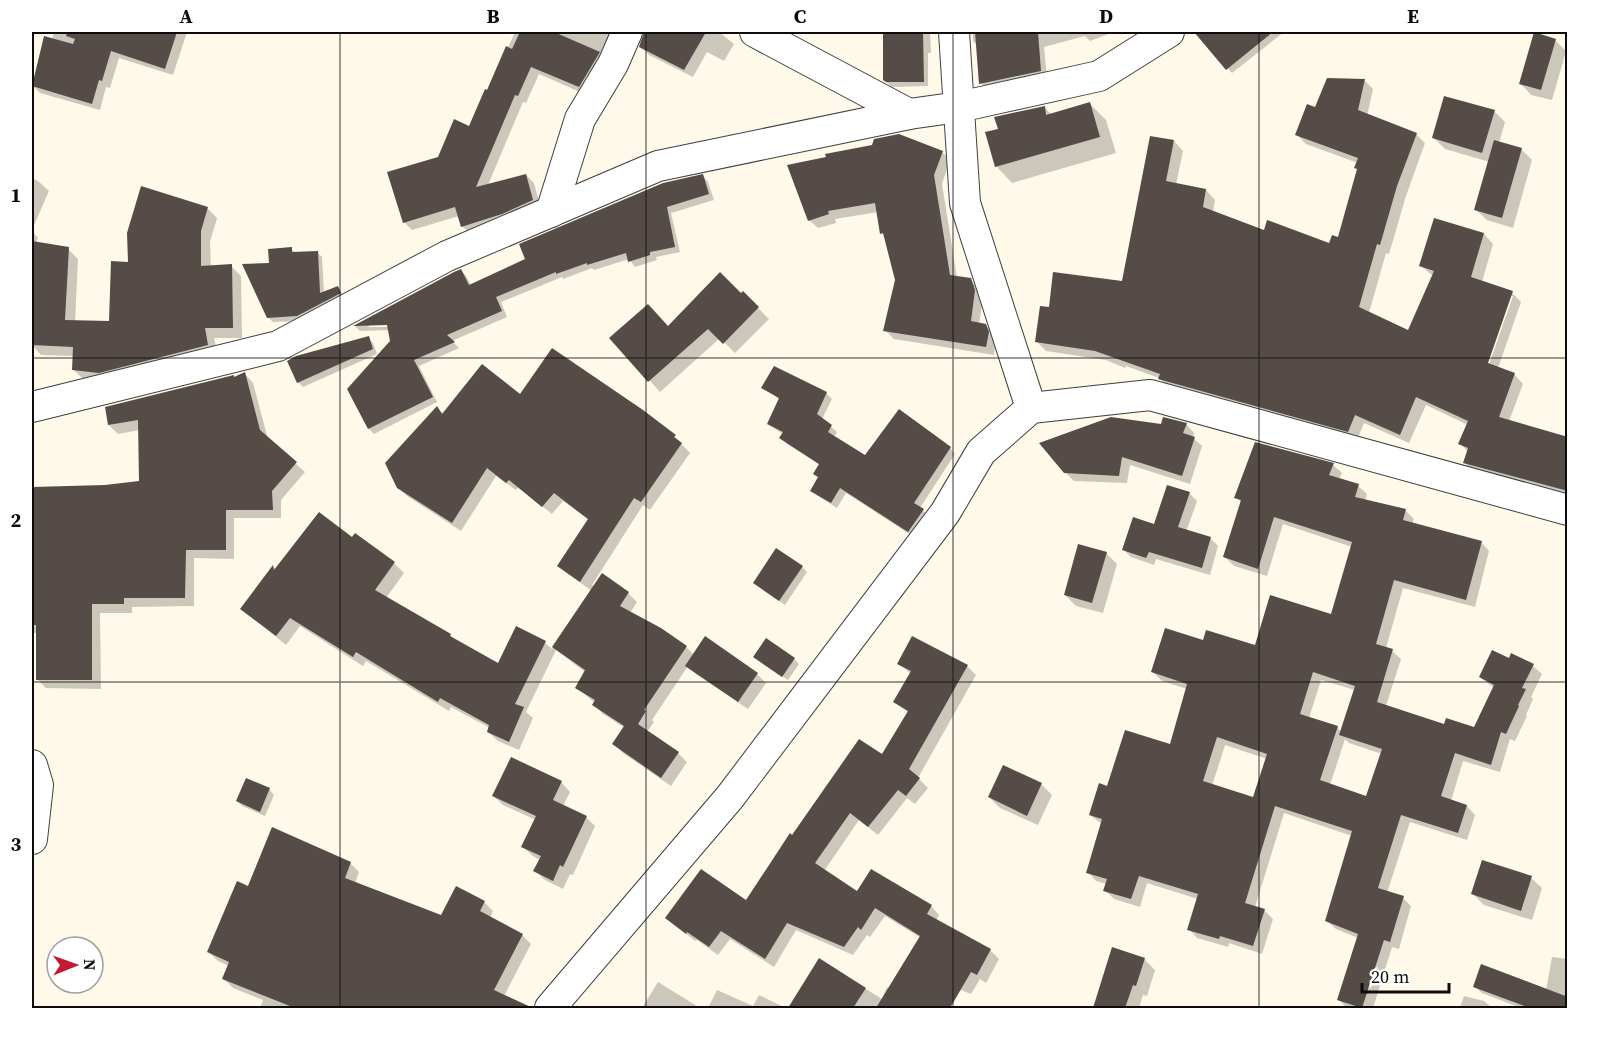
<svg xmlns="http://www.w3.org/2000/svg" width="1599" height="1040" font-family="'Source Serif 4',serif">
<rect width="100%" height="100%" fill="#fff9ea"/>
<!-- shadow -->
<g fill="#0003" fill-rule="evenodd">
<polygon points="54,32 187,32 173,75 119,58 110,88 106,87 100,110 40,93 32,85 45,38 52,40"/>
<polygon points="515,32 620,32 587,95 539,74 526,103 523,102 488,185 526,175 534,183 541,209 471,234 462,226 459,216 412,230 404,222 470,128 488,92"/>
<polygon points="645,32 719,32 734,44 724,61 707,52 693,77 649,55 641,47"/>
<polygon points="884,32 930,32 931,53 928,53 928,86 892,87 884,80"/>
<polygon points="973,32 1114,32 1090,41 1085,36 1044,47 1047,77 987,89 981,83 977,45 973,41"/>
<polygon points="1212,32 1284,32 1232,73 1203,40"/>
<polygon points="1555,40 1566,51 1552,100 1531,95 1521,84"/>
<path d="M1364 80 1373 89 1367 116 1416 134 1425 143 1406 196 1389 254 1386 253 1369 313 1408 332 1433 276 1421 266 1435 220 1484 234 1493 244 1482 282 1512 293 1521 302 1498 368 1514 374 1523 384 1509 421 1568 438V497L1474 472 1465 463 1468 452 1460 443 1468 425 1426 405 1409 443 1364 423 1357 440 1169 388 1159 378 1126 366 1125 368 1106 360 1046 351 1036 341 1050 309 1123 282 1174 141 1183 151 1176 185 1206 190 1215 200 1213 212 1264 232 1330 245 1339 239 1358 170V163L1306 144 1297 135 1316 109ZM1510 296H1513L1487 370 1484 369Z"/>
<polygon points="1090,104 1106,120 1116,153 1012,183 996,166 999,130 1044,107 1052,115"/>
<polygon points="1494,111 1505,122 1499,143 1521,149 1532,160 1513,228 1487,220 1476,210 1490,162 1445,149 1434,138"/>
<polygon points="942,152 950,160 942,184 957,278 970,280 979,289 983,299 979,324 985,325 994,334 996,342 994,355 894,339 885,330 896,280 886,237 881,233 878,212 835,219 836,223 818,228 809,220"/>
<path d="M703 176 708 182 714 200 671 213 680 252 656 257 657 260 635 267 629 259 594 270 592 268 563 279 562 277 501 302 507 317 452 341 459 348 419 366 437 402 374 434 369 429 392 341 390 330 360 331 355 326 455 273 461 270 466 276 471 285ZM371 324H395V327H368Z"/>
<polygon points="32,178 38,181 49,191 32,230"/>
<polygon points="207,208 217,218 210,242 211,267 231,266 241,276 242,338 214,338 218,356 84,380 74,370 74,356 41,355 32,345 34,282 32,281 32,231 38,238 36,243 68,249 78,259 75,322 111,323 129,263"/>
<polygon points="291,249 296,253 317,252 322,257 324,293 338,288 345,298 303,321 273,322 268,317"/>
<polygon points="743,293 769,319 735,353 720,338 660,392 612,338 669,327"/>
<polygon points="368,338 373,343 377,354 303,387 298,382"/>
<polygon points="774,368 826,393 832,399 822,419 837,432 834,437 866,457 950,448 955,454 920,508 929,516 914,537 846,493 837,508 818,496 812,491 819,478 820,465 787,444 781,438 783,434 768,424 780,400 763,387"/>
<polygon points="245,374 253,383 268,439 305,472 281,500 281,518 234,518 234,559 194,558 194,606 132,607 132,613 100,613 101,689 46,688 37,679 38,633 32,633 32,488 105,486 141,483 140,430 118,434 109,425"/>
<polygon points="520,397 642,411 675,437 690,453 650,510 643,505 592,585 595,586 602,575 628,593 637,602 630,613 686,647 694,655 757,674 766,683 748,709 696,674 688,666 652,720 654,722 647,732 678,753 687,762 671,786 623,753 614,744 625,728 603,714 594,705 595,703 576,687 585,672 556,650 526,712 533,718 519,750 498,741 488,732 490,728 451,707 449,711 366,661 363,666 300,626 286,645 242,609 274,567 276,569 352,540 355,535 394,563 404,573 386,598 450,635 457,641 498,665 516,628 545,643 552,649 592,591 568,574 559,565 589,520 563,501 552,514 518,487 516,490 496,476 461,531 407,496 398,487 437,408 444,414"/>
<polygon points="1186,424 1194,433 1193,438 1202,446 1190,484 1130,465 1127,483 1074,481 1065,472 1162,426"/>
<path d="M1333 465 1342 473 1339 479 1358 486 1367 494 1365 501 1405 510 1414 519 1412 524 1481 542 1489 551 1475 607 1403 588 1386 648 1392 651 1401 659 1386 706 1445 726 1474 729 1494 688 1480 677 1510 660 1533 666 1542 674 1531 697 1533 699 1526 715 1527 716 1515 741 1510 739 1500 772 1463 761 1451 801 1467 806 1475 815 1467 840 1410 822 1387 893 1403 898 1411 906 1399 949 1392 947 1373 1008H1347L1339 1000 1358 938 1336 929 1327 921 1352 836 1284 813 1255 907 1264 910 1273 919 1262 954 1229 943 1228 947 1197 938 1189 929 1198 899 1147 883 1140 907 1114 899 1105 890 1107 884 1096 881 1088 872 1102 824 1090 815 1108 787 1171 746 1187 689 1162 681 1153 672 1204 642 1256 647 1332 616 1352 547 1283 524 1267 576 1234 566 1225 557 1242 503 1236 497ZM1321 680 1355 690 1341 732 1337 727 1309 718ZM1345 739 1349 743 1382 754 1367 798 1330 785ZM1225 745 1267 759 1254 799 1212 786Z"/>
<polygon points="1189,493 1197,501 1186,532 1210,538 1218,546 1210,575 1156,559 1154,565 1131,557 1123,549 1155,526"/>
<polygon points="1106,553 1117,564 1103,613 1076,606 1065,595"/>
<polygon points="802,567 807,572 785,605 760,588"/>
<polygon points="794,659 799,664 788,680 760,662"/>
<polygon points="898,663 967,666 976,675 918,778 928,788 915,804 907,798 878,835 859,820 824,871 857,893 931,906 939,915 936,921 990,950 999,959 986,983 980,979 971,994 951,986 939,1008 790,1008 819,960 882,999 887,987 890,989 921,938 885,916 870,937 867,935 853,955 796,930 774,967 730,939 718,955 697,940 695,941 667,918 747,902 793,838 883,757 909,713 895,702 911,674"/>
<polygon points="1004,766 1041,784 1052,795 1038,825 1000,808 989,797"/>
<polygon points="561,782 570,792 563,806 586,817 595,826 573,875 570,874 563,889 545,880 535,871 540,860 533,856 523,847 536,820 503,805 494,796"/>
<polygon points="269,789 274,795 265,816 242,806 237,801"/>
<polygon points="350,863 359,872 355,883 441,917 484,902 493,911 490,918 522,935 531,944 504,996 531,1008 260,1008 263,1000 233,988 224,979 229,966 218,961 209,952 249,888"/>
<polygon points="1531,878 1542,888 1532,920 1484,905 1473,894"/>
<polygon points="1113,949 1144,959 1155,970 1147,996 1143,995 1139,1008 1094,1008"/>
<polygon points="1552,957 1568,959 1568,1008 1521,1008 1482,993 1475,987 1546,990"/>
<polygon points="658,982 700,1008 642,1008"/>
<polygon points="717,990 753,1006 759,995 786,1008 708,1008"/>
<polygon points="1464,996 1484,1001 1490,1006 1489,1008 1460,1008"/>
</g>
<!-- building -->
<g fill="#554b47" fill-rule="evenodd">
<polygon points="67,32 177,32 165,69 111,51 102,81 99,80 92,104 32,86 44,36 73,44 75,39 66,36"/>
<polygon points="520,32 554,32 600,52 579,87 531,67 518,96 515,95 476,187 526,174 533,200 502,214 461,227 455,207 403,223 387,172 438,157 454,119 469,126 485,89 487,90 506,46 512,49"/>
<polygon points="644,32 706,32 684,70 639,47"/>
<polygon points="883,32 923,32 924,82 886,82 883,80"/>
<polygon points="975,32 1038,32 1041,71 979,84"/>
<polygon points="1194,32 1273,32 1226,70"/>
<polygon points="1534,32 1556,39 1541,90 1519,84"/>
<polygon points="1327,78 1365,79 1358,110 1417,133 1397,186 1380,245 1377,244 1359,307 1408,330 1434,271 1419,266 1434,218 1484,233 1471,277 1513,291 1488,363 1515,373 1499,417 1568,437 1568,491 1463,463 1468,448 1458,444 1468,421 1416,397 1400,435 1355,415 1348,432 1158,379 1160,374 1095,351 1035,342 1040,306 1049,307 1053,272 1122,281 1150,136 1174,140 1166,181 1206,189 1203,207 1264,230 1267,220 1329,243 1332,235 1338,237 1357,169 1354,168 1358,158 1295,135 1307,104 1315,107"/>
<polygon points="1444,96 1495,110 1482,153 1432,138"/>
<polygon points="1090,102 1100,137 995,167 985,132 998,129 994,117 1045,106 1046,115"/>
<polygon points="899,134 943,151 934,175 950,275 971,278 975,290 971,321 986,324 989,332 986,347 883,331 895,280 883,233 880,234 875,203 828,211 829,214 808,221 787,165 826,157 825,154 872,145 874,139"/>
<polygon points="1494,140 1522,148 1502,218 1474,210"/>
<polygon points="703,174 709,194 667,207 675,247 650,252 650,255 628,262 626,253 587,265 587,263 556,274 556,272 496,297 502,311 447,335 455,342 414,360 433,397 368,429 347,389 390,341 387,325 353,326 454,272 461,269 469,285 525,259 519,244 663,183"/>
<polygon points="141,186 208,207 201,231 201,266 232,264 233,328 205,328 208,345 99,373 72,370 73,347 32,345 32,241 69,247 65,320 109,321 111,261 128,262 127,233"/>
<polygon points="292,247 292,252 318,251 320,293 338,286 341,293 297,316 267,318 242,264 269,263 268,249"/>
<polygon points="720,272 741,293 743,291 759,307 723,344 708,329 648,382 609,338 648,304 668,326"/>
<polygon points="369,336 373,349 297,383 287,361 296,356"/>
<polygon points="552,348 643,410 676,435 674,437 682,443 641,502 634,498 580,582 557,566 588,519 554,493 542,507 509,480 506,483 487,468 452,523 397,488 385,463 437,406 442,414 482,364 520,394"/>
<polygon points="774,366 827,392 817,414 832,425 828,432 865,455 899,409 951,447 914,503 924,509 908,532 840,488 831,503 810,491 818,477 813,474 819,464 779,438 783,432 767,424 779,398 761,388"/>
<polygon points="245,372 260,430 297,462 272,491 273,510 226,510 226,550 186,550 185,598 124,598 124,604 92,604 92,680 36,680 36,625 32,625 32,487 105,485 139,481 138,420 108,425 105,407 234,375 234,377"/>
<polygon points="1111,417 1161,424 1163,417 1187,423 1183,433 1195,437 1182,476 1122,457 1119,476 1064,473 1039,443"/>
<path d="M1255 442 1334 463 1329 475 1359 484 1355 497 1406 509 1403 520 1482 541 1466 600 1394 580 1376 644 1393 649 1377 702 1444 724 1446 718 1474 727 1494 685 1479 677 1492 650 1509 658 1511 653 1534 664 1522 688 1526 689 1518 705 1519 706 1506 734 1501 732 1491 765 1455 753 1441 796 1467 805 1458 833 1401 815 1378 888 1404 896 1390 942 1384 940 1362 1008 1337 1000 1358 934 1325 921 1352 831 1275 806 1245 903 1265 909 1253 946 1220 936 1219 939 1187 930 1198 894 1139 876 1131 899 1103 891 1107 879 1086 873 1102 819 1089 815 1099 783 1107 786 1125 730 1170 744 1187 684 1151 672 1165 628 1203 640 1206 630 1255 645 1270 595 1331 614 1352 542 1274 517 1258 569 1223 557 1241 500 1234 498ZM1313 672 1355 686 1339 735 1382 749 1366 796 1320 780 1338 726 1300 714ZM1217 737 1267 754 1253 797 1203 781Z"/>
<polygon points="1167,485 1190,492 1178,527 1211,537 1202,568 1149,552 1146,558 1122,550 1133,517 1154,524"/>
<polygon points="319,512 352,537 355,533 395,562 375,590 451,634 450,636 498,663 516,626 546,641 515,704 524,707 509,742 487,732 489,725 440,698 438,702 356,652 353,657 290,618 276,636 240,609 273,565 274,570"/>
<polygon points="1078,544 1107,552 1092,603 1064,595"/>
<polygon points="776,548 803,566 779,601 753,583"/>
<polygon points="602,573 629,592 620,606 661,628 687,646 644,710 646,711 638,724 679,752 661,778 612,744 624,726 592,705 595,700 575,688 585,670 552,647"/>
<polygon points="705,636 758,673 738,702 685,666"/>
<polygon points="912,636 968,665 909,769 920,778 906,796 898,790 868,827 850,813 815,863 857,891 871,869 932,905 927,914 991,949 977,975 971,972 950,1008 876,1008 920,936 875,908 861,930 858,927 844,947 787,923 765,959 721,931 709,947 687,932 686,934 665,918 701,869 746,900 790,833 792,835 859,739 882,754 908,711 893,702 911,671 897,664"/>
<polygon points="766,638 795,658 782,677 753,657"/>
<polygon points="511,757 562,781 553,800 587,816 563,867 560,865 553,881 533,871 541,856 521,847 536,816 492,796"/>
<polygon points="1003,765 1042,783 1027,816 988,797"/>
<polygon points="246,778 270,788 260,812 236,801"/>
<polygon points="272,827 351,862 345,878 441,915 456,886 485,901 480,911 523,934 494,990 533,1008 295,1008 222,979 229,962 207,952 237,881 248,886"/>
<polygon points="1482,860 1532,876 1521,911 1471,894"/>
<polygon points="1112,947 1145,958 1136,986 1133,985 1125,1008 1093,1008"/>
<polygon points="819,958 866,988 853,1008 788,1008"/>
<polygon points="1481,964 1568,997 1568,1008 1530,1008 1473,987"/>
</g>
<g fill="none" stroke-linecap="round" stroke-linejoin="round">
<defs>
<g id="minor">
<polyline points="755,32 909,114"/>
<polyline points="954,32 965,203 1031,408"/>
<polyline points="551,212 580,119 613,64 627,32"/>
<polyline points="32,407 278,346 447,256 658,166 909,114 959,107 1099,76 1169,32"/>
<polyline points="32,765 38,785 32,839"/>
<polyline points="550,1008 730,797 945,513 981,452 1031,408 1150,395 1568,510"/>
</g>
</defs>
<!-- minor casing -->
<use href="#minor" stroke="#3f3f3f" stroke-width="32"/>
<!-- minor -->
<use href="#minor" stroke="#fff" stroke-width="30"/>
</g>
<!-- grid -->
<path fill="none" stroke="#0c0c0c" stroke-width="1.5" stroke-opacity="0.55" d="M340 32V1008M646 32V1008M953 32V1008M1259 32V1008M32 358H1568M32 682H1568"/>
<!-- border -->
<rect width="1599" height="1040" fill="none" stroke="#ffffff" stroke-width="66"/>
<!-- north arrow -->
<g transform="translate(75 965) rotate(89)"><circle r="28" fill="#ffffff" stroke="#9e9e9e" stroke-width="1.5"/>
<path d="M0-4.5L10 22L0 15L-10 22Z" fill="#c51a34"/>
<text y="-9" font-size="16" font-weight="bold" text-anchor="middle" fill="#0c0c0c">N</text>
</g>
<!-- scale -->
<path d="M1362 983v9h87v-9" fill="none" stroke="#0c0c0c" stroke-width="3"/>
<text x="1371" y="983" font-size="18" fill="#0c0c0c" stroke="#ffffff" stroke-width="4.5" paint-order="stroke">20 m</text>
<rect x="33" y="33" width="1533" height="974" fill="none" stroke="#0c0c0c" stroke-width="2"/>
<g font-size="20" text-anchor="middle" font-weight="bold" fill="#0c0c0c">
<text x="186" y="23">A</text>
<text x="493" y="23">B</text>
<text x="800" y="23">C</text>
<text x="1106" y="23">D</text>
<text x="1413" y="23">E</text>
<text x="16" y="202">1</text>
<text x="16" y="527">2</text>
<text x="16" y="851">3</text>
</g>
</svg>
